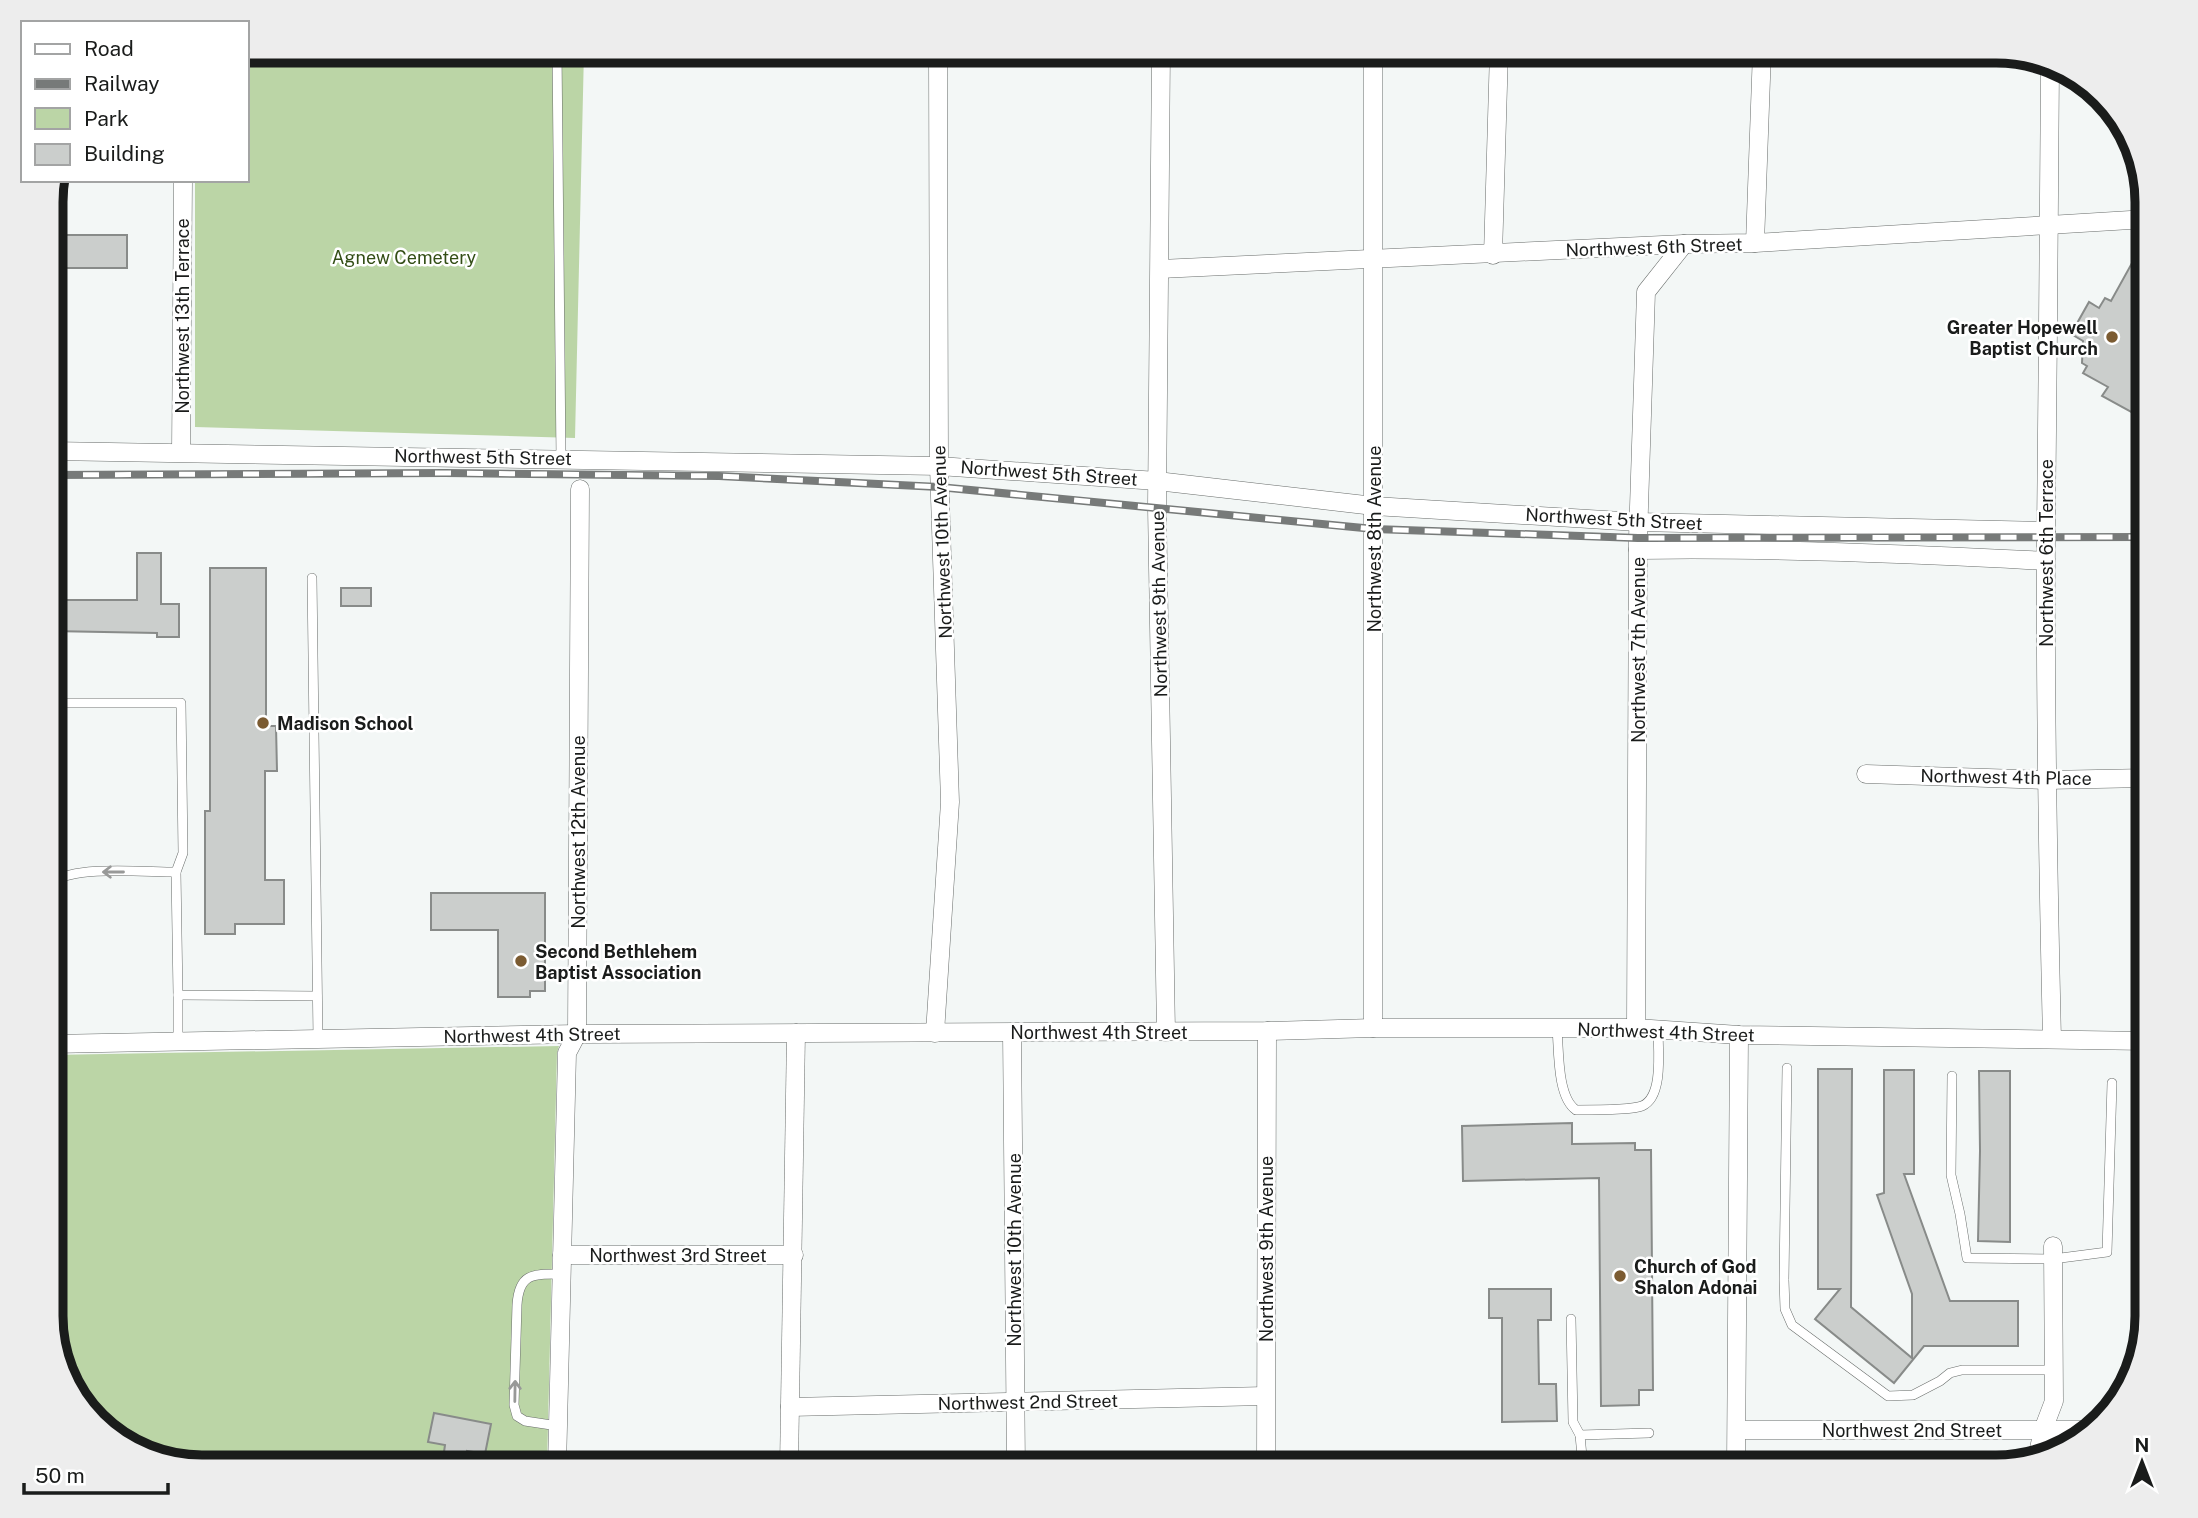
<svg xmlns="http://www.w3.org/2000/svg" width="2198" height="1518" font-family="'Public Sans',sans-serif">
<rect width="100%" height="100%" fill="#f3f7f6"/>
<!-- green -->
<g fill="#bbd5a6">
<polygon points="247,51 584,51 575,438 195,427 195,180 247,180"/>
<polygon points="559,1046 557,1053 547,1467 202,1467 118,1441 71,1391 51,1325 51,1055"/>
</g>
<!-- building -->
<g fill="#cbcecc" stroke="#888b89" stroke-width="2">
<rect x="51" y="235" width="76" height="33"/>
<polygon points="2132,263 2147,271 2147,344 2137,362 2147,368 2147,387 2133,413 2102,396 2108,387 2083,373 2087,366 2082,363 2083,341 2071,334 2089,302 2099,308 2105,298 2111,301"/>
<polygon points="137,553 161,553 161,604 179,604 179,637 157,637 157,633 51,631 51,600 137,600"/>
<polygon points="210,568 266,568 266,726 276,726 277,771 265,771 265,880 284,880 284,924 235,924 235,934 205,934 205,811 210,811"/>
<rect x="341" y="588" width="30" height="18"/>
<polygon points="431,893 545,893 545,991 530,991 530,997 498,997 498,930 431,930"/>
<polygon points="1818,1069 1852,1069 1851,1307 1912,1358 1912,1294 1877,1195 1884,1193 1884,1070 1914,1070 1914,1174 1904,1174 1950,1301 2018,1301 2018,1346 1924,1346 1894,1383 1815,1319 1840,1289 1818,1289"/>
<polygon points="1979,1071 2010,1071 2010,1242 1978,1241 1980,1151"/>
<polygon points="1572,1123 1572,1144 1635,1143 1635,1150 1651,1150 1653,1390 1639,1390 1639,1405 1601,1406 1599,1178 1463,1181 1462,1126"/>
<polygon points="1489,1289 1551,1289 1551,1320 1538,1320 1539,1384 1556,1384 1557,1421 1502,1422 1502,1318 1489,1318"/>
<polygon points="434,1413 491,1424 485,1454 467,1451 466,1457 444,1452 445,1445 428,1442"/>
</g>
<g fill="none" stroke-linecap="round" stroke-linejoin="round">
<defs>
<g id="lane">
<polyline points="557,51 561,459"/>
<polyline points="312,578 318,1039"/>
<polyline points="68,703 181,703 183,853 176,872 178,995 317,996"/>
<path d="M51 882C78 865 143 872 176 872"/>
<polyline points="178,995 178,1041"/>
<path d="M1557 1028C1559 1051 1557 1097 1576 1110 1589 1110 1632 1110 1642 1106 1664 1097 1658 1049 1658 1029"/>
<polyline points="1787,1068 1784,1280 1785,1309 1792,1325 1888,1396 1913,1395 1940,1381 1950,1373 1962,1370 2054,1370"/>
<polyline points="1952,1076 1951,1175 1960,1214 1967,1258 2053,1259 2107,1252 2112,1083"/>
<polyline points="1571,1319 1573,1422 1580,1435 1583,1467"/>
<path d="M558 1426 525 1421 517 1416 514 1405 517 1305C519 1273 533 1274 561 1274"/>
<polyline points="1580,1435 1649,1433"/>
</g>
<g id="street">
<polyline points="1161,51 1157,507 1166,1032"/>
<path d="M2050 67C2050 222 2047 377 2046 532 2045 701 2048 870 2052 1039"/>
<polyline points="1755,243 1762,51"/>
<polyline points="1493,255 1499,51"/>
<polyline points="1160,269 1684,244 1755,243 2147,219"/>
<polyline points="51,451 939,466 1157,481 1374,506 1638,522 2046,531"/>
<polyline points="181,452 183,180"/>
<path d="M1638 550C1774 548 1910 554 2046 561"/>
<polyline points="1866,774 2046,780 2147,778"/>
<polyline points="1373,1028 1373,51"/>
<polyline points="1636,1028 1638,538 1646,292 1684,244"/>
<polyline points="1012,1032 1016,1467"/>
<polyline points="935,1033 950,802 939,466 938,51"/>
<polyline points="51,1044 577,1034 1267,1031 1373,1028 1636,1028 1739,1035 2147,1041"/>
<polyline points="562,1255 794,1255"/>
<polyline points="790,1407 1265,1396"/>
<polyline points="1737,1430 2088,1430"/>
<polyline points="2037,1458 2043,1430 2054,1401 2053,1246"/>
<polyline points="557,1467 567,1053 577,1034 580,489"/>
<polyline points="789,1467 796,1033"/>
<polyline points="1266,1467 1267,1031"/>
<polyline points="1736,1467 1739,1035"/>
</g>
</defs>
<!-- lane casing -->
<use href="#lane" stroke="#696d6b" stroke-width="10"/>
<!-- street casing -->
<use href="#street" stroke="#696d6b" stroke-width="19"/>
<!-- lane -->
<use href="#lane" stroke="#fff" stroke-width="9"/>
<!-- street -->
<use href="#street" stroke="#fff" stroke-width="18"/>
<defs>
<polyline id="rail" points="51,475 445,473 719,476 939,487 1374,529 1638,538 2147,537"/>
</defs>
<!-- rail casing -->
<use href="#rail" stroke="#777a79" stroke-width="8"/>
<!-- rail -->
<use href="#rail" stroke="#fff" stroke-width="5" stroke-dasharray="16" stroke-linecap="butt"/>
</g>
<!-- one-way arrows -->
<defs><path id="oneway-shaft" d="M-6 0H5M1.5-3L5.5 0L1.5 3" fill="none" stroke-width="1.6" stroke-linecap="round" stroke-linejoin="round" transform="scale(1.75)"/></defs>
<g stroke="#989998">
<use href="#oneway-shaft" transform="translate(113 872) rotate(-180)"/>
<use href="#oneway-shaft" transform="translate(515 1391) rotate(-89)"/>
</g>
<!-- markers -->
<g fill="#7b5b31" stroke="#fff" stroke-width="2.5">
<circle cx="2112" cy="337" r="7"/>
<circle cx="263" cy="723" r="7"/>
<circle cx="521" cy="961" r="7"/>
<circle cx="1620" cy="1276" r="7"/>
</g>
<g text-anchor="middle" dominant-baseline="central" stroke-width="5" stroke-linejoin="round" paint-order="stroke">
<!-- street labels -->
<g font-size="18" fill="#1a1c1b" stroke="#fff">
<text transform="translate(1654 247) rotate(-2)">Northwest 6th Street</text>
<text transform="translate(182 316) rotate(-90)">Northwest 13th Terrace</text>
<text transform="translate(483 457) rotate(1)">Northwest 5th Street</text>
<text transform="translate(1049 473) rotate(4)">Northwest 5th Street</text>
<text transform="translate(1614 519) rotate(3)">Northwest 5th Street</text>
<text transform="translate(1374 539) rotate(-90)">Northwest 8th Avenue</text>
<text transform="translate(942 542) rotate(-92)">Northwest 10th Avenue</text>
<text transform="translate(2046 553) rotate(-90)">Northwest 6th Terrace</text>
<text transform="translate(1159 604) rotate(-91)">Northwest 9th Avenue</text>
<text transform="translate(1638 650) rotate(-90)">Northwest 7th Avenue</text>
<text transform="translate(2006 777) rotate(1)">Northwest 4th Place</text>
<text transform="translate(578 832) rotate(-90)">Northwest 12th Avenue</text>
<text x="1099" y="1032">Northwest 4th Street</text>
<text transform="translate(1666 1032) rotate(2)">Northwest 4th Street</text>
<text transform="translate(532 1035) rotate(-1)">Northwest 4th Street</text>
<text transform="translate(1266 1249) rotate(-90)">Northwest 9th Avenue</text>
<text transform="translate(1014 1250) rotate(-90)">Northwest 10th Avenue</text>
<text x="678" y="1255">Northwest 3rd Street</text>
<text transform="translate(1028 1402) rotate(-1)">Northwest 2nd Street</text>
<text x="1912" y="1430">Northwest 2nd Street</text>
</g>
<!-- park labels -->
<g font-size="18" fill="#334e16" stroke="#fff">
<text x="404" y="257">Agnew Cemetery</text>
</g>
<!-- poi labels -->
<g font-size="18" font-weight="bold" fill="#1a1c1b" stroke="#fff" text-anchor="start">
<text x="2098" y="327" text-anchor="end">Greater Hopewell<tspan x="2098" dy="21">Baptist Church</tspan></text>
<text x="277" y="723">Madison School</text>
<text x="535" y="951">Second Bethlehem<tspan x="535" dy="21">Baptist Association</tspan></text>
<text x="1634" y="1266">Church of God<tspan x="1634" dy="21">Shalon Adonai</tspan></text>
</g>
</g>
<!-- crop -->
<path d="M0 0H2198V1518H0ZM202 63H1996A139 139 0 0 1 2135 202V1316A139 139 0 0 1 1996 1455H202A139 139 0 0 1 63 1316V202A139 139 0 0 1 202 63Z" fill="#ededed" fill-rule="evenodd"/>
<path fill="none" stroke="#1a1c1b" stroke-width="9" d="M202 63H1996A139 139 0 0 1 2135 202V1316A139 139 0 0 1 1996 1455H202A139 139 0 0 1 63 1316V202A139 139 0 0 1 202 63Z"/>
<!-- legend -->
<rect x="21" y="21" width="228" height="161" fill="#ffffff" stroke="#a3a4a4" stroke-width="2"/>
<rect x="35" y="44" width="35" height="10" fill="#ffffff" stroke="#a3a4a4" stroke-width="2"/>
<text x="84" y="56" font-size="21" fill="#1a1c1b">Road</text>
<rect x="35" y="79" width="35" height="10" fill="#777a79" stroke="#a3a4a4" stroke-width="2"/>
<text x="84" y="91" font-size="21" fill="#1a1c1b">Railway</text>
<rect x="35" y="108" width="35" height="21" fill="#bbd5a6" stroke="#a3a4a4" stroke-width="2"/>
<text x="84" y="126" font-size="21" fill="#1a1c1b">Park</text>
<rect x="35" y="144" width="35" height="21" fill="#cbcecc" stroke="#a3a4a4" stroke-width="2"/>
<text x="84" y="161" font-size="21" fill="#1a1c1b">Building</text>
<!-- north arrow -->
<g transform="translate(2142 1462)" stroke="#ffffff" stroke-width="5" paint-order="stroke">
<path d="M0-5L12 26L0 18L-12 26Z" fill="#1a1c1b"/>
<text y="-10" font-size="19" font-weight="bold" text-anchor="middle" fill="#1a1c1b">N</text>
</g>
<!-- scale -->
<path d="M24 1483v10h144v-10" fill="none" stroke="#1a1c1b" stroke-width="3.5"/>
<text x="35" y="1483" font-size="21" fill="#1a1c1b" stroke="#ffffff" stroke-width="5" paint-order="stroke">50 m</text>
</svg>
